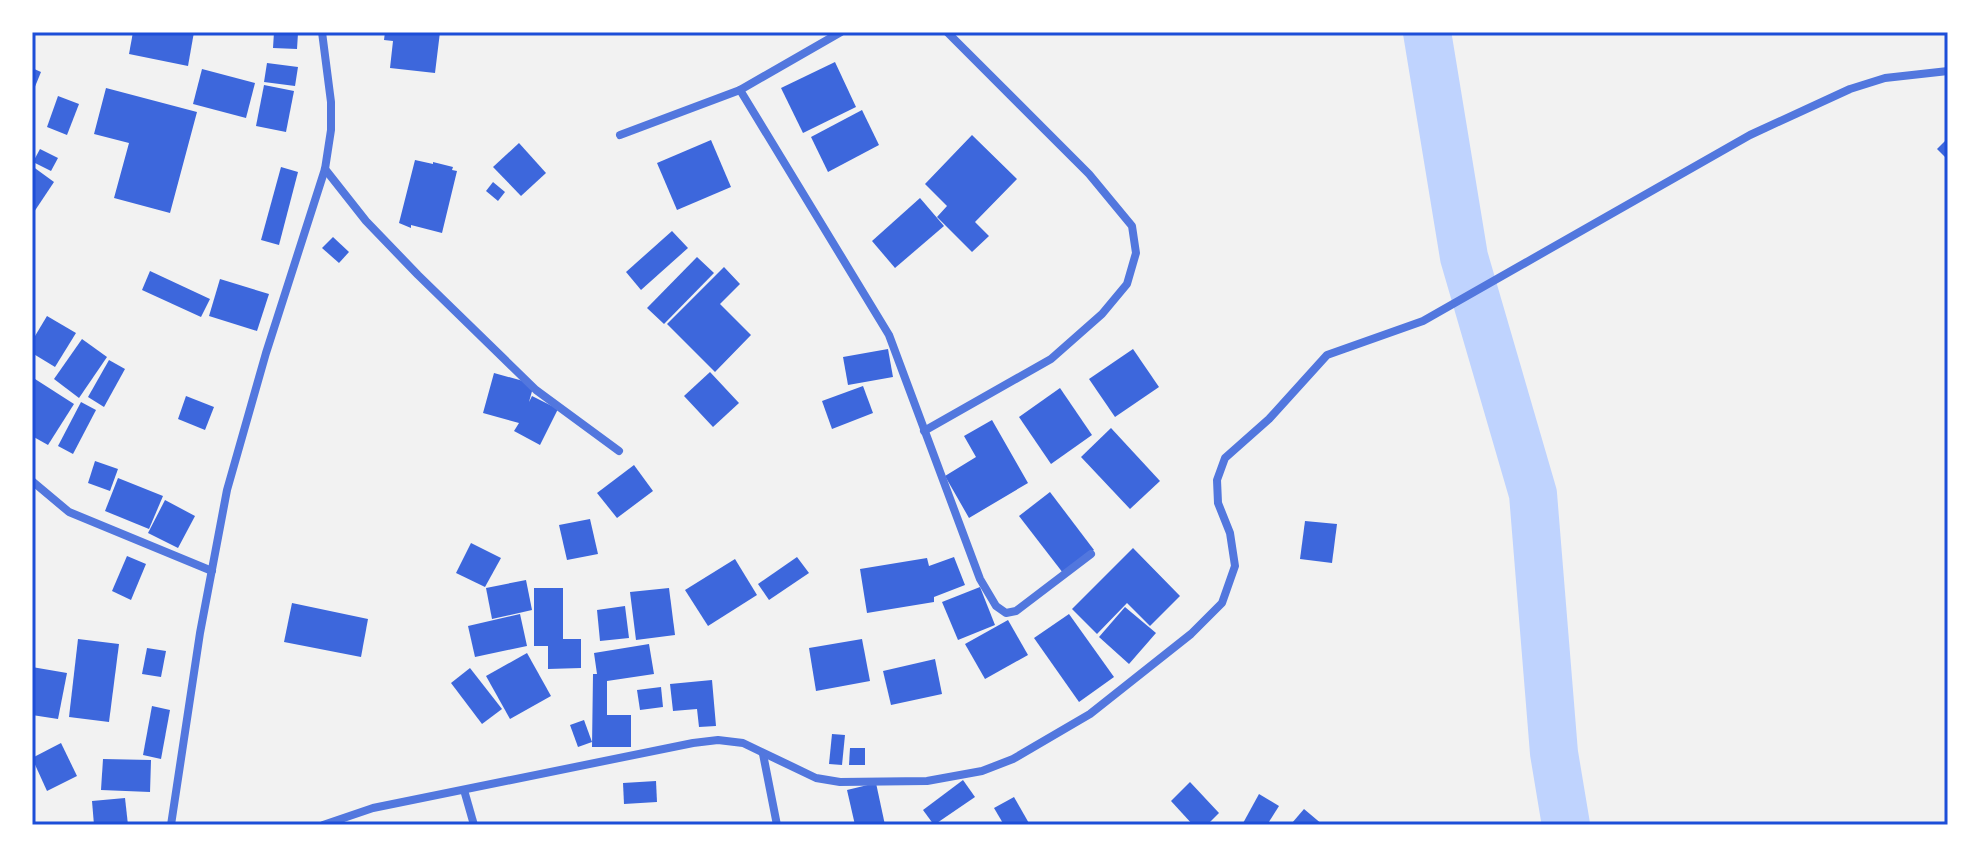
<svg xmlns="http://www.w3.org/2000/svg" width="1980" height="857" font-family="Mulish,sans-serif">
<rect width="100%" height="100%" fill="#f2f2f2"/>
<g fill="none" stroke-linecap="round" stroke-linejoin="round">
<!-- river -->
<polyline stroke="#bfd3fe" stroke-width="48" points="1427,32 1464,257 1533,494 1554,753 1566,825"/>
</g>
<!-- building -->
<g fill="#3d67dc">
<polygon points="133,32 194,32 188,66 129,54"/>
<polygon points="274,32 298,33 297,49 273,48"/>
<polygon points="385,32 440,32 435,73 390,68 393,41 384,40"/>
<polygon points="835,62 856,107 803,133 781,88"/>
<polygon points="267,63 298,67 295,86 264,82"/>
<polygon points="32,68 41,72 32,94"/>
<polygon points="202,69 255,83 246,118 193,104"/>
<polygon points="264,85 294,91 286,132 256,126"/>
<polygon points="106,88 197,112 170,213 114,198 129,143 94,134"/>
<polygon points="58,96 79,104 67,135 47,127"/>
<polygon points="862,110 879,145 828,172 811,137"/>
<polygon points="972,135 1017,179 975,222 989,236 972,252 937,217 947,206 925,184"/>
<polygon points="1948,138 1948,160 1937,149"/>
<polygon points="711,140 731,187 677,210 657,163"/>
<polygon points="519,143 546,173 521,196 493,167"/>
<polygon points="40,149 58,158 51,171 33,162"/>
<polygon points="415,160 433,164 433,162 453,167 452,170 457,171 442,233 411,225 411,228 399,223"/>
<polygon points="32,166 54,182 32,215"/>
<polygon points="281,167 298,172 279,245 261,240"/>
<polygon points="493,182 505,192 498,201 486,191"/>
<polygon points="920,198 944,226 895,268 872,241"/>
<polygon points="672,231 688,248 641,290 626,272"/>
<polygon points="333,237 349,252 339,263 322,248"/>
<polygon points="697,257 714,273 664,324 647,308"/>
<polygon points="724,267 740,284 720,304 751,335 715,372 667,324"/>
<polygon points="150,271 210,299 201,317 142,290"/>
<polygon points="220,279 269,294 257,331 209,316"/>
<polygon points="47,316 76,333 55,367 32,353 32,341"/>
<polygon points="82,339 107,357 79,398 54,379"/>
<polygon points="888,349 893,377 848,385 843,357"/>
<polygon points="1133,349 1159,387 1115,417 1089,379"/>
<polygon points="109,360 125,369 104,407 88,397"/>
<polygon points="710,372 739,403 713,427 684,396"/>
<polygon points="494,373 534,384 529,402 532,396 558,409 540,445 514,431 519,423 483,413"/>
<polygon points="35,379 74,404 48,445 32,436 32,384"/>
<polygon points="863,386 873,413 832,429 822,401"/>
<polygon points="1060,388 1092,435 1051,464 1019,417"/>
<polygon points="186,396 214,407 205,430 178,419"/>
<polygon points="81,402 96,410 73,454 58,446"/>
<polygon points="992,420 1028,483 969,518 945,476 976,457 964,436"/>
<polygon points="1111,428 1160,481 1130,509 1081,457"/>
<polygon points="95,461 118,469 110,491 88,483"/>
<polygon points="634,465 653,491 617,518 597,493"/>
<polygon points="118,478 163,496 149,529 105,511"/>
<polygon points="1050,492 1094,550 1063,573 1019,516"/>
<polygon points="165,500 195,516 178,548 148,533"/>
<polygon points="590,519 598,554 567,560 559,525"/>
<polygon points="1305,521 1337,524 1332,563 1300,559"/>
<polygon points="471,543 501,558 485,587 456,573"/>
<polygon points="1133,548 1180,596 1150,626 1127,603 1097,634 1072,609"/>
<polygon points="127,556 146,564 131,600 112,591"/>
<polygon points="797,557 809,573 769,600 758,584"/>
<polygon points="954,557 965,585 934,597 934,602 867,613 860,569 927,558 929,566"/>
<polygon points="735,559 757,595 708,626 685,590"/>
<polygon points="526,580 532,610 492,619 486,588"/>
<polygon points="980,587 995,625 958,640 942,602"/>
<polygon points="534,588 563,588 563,639 581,639 581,668 548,669 548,646 534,646"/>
<polygon points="669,588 675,635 636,640 630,592"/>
<polygon points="292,603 368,619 361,657 284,642"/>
<polygon points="625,606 629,638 600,641 597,610"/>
<polygon points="1125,607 1156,633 1129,664 1099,637"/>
<polygon points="520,614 527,646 475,657 468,626"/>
<polygon points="1069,614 1114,677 1079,702 1034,638"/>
<polygon points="1008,620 1028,655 985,679 965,644"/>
<polygon points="78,639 119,644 109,722 69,717"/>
<polygon points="862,639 870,681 816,691 809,648"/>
<polygon points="649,644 654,674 607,681 607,715 631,715 631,747 592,747 593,674 597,674 594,653"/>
<polygon points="147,648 166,651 161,677 142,674"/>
<polygon points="527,653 551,696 510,719 486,676"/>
<polygon points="935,659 942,694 891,705 883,671"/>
<polygon points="32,667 67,673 58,719 32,715"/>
<polygon points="470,668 502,709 482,724 451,683"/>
<polygon points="712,680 716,726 699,727 697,709 673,711 670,684"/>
<polygon points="661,687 663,707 640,710 637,690"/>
<polygon points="152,706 170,710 161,759 143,755"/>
<polygon points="584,720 592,742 578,747 570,725"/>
<polygon points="832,734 845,735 842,765 829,764"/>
<polygon points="61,743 77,776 47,791 32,758"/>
<polygon points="850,748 865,748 865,765 849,765"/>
<polygon points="103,759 151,760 150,792 101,790"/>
<polygon points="963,780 975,797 934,825 923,810"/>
<polygon points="656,781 657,802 624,804 623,783"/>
<polygon points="1190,782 1219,813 1207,825 1193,825 1171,801"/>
<polygon points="876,783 885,825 855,825 847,790"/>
<polygon points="1259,794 1279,806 1267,825 1242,825"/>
<polygon points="1014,797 1030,825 1004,825 994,808"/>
<polygon points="125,798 128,825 94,825 92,801"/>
<polygon points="1304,809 1323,825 1292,823"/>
</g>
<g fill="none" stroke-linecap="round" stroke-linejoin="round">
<!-- minor -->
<g stroke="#5277de" stroke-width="8">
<polyline points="740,90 889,335 980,579 996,606 1006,613 1016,611 1091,554"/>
<polyline points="620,135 740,90 841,32"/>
<polyline points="325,169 366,221 418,275 536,390 619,451"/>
<polyline points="924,431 1051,359 1102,314 1127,284 1136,253 1132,226 1089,174 947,32"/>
<polyline points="32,481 69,512 212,571"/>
<polyline points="763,754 777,825"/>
<polyline points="464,790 474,825"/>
<polyline points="171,825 200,633 227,490 266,353 325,169 331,130 331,102 322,32"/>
<polyline points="323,825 373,808 693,743 718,740 743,743 816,778 840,782 927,781 982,771 1013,759 1090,714 1191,634 1222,603 1235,566 1230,533 1218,503 1217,480 1225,458 1269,419 1327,355 1423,321 1750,135 1850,89 1885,78 1948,71"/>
</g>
</g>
<!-- border -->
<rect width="1980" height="857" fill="none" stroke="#ffffff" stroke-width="68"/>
<rect x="34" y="34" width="1912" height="789" fill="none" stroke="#1d4ed8" stroke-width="3"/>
</svg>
